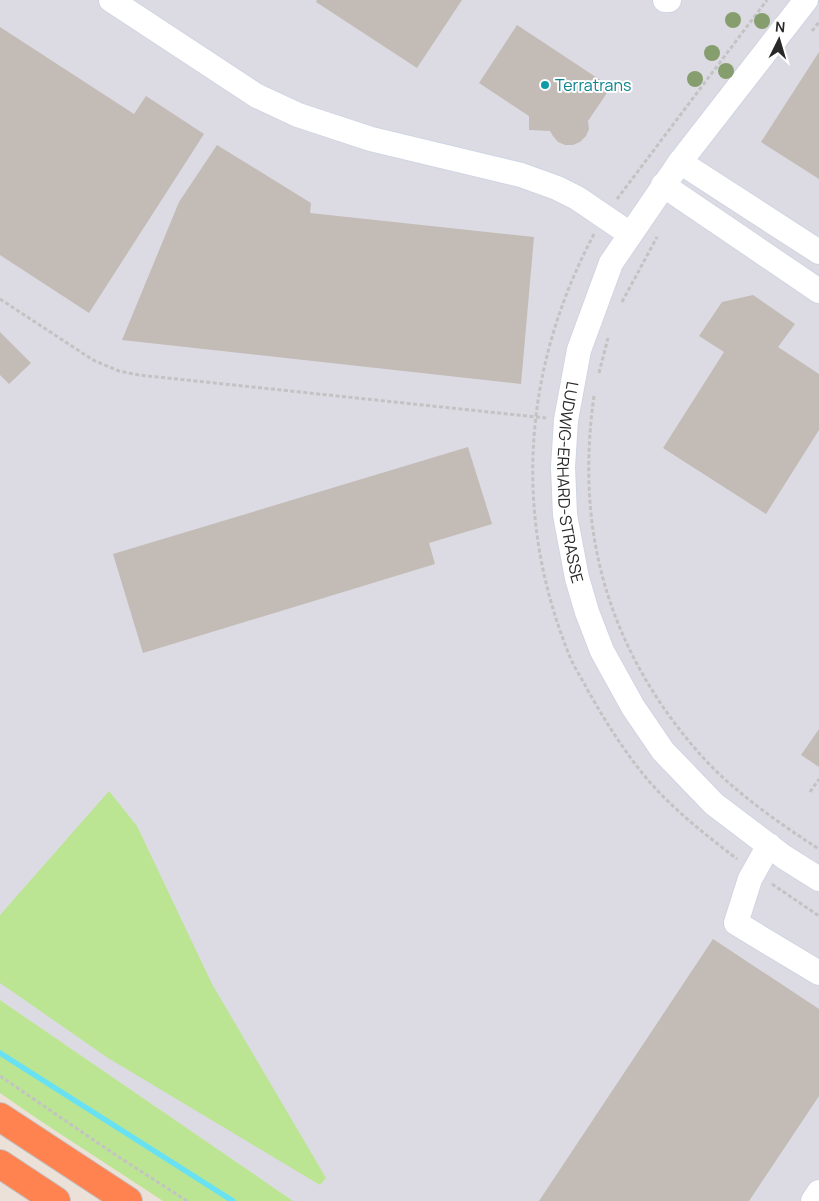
<svg xmlns="http://www.w3.org/2000/svg" width="819" height="1201" font-family="Manrope,sans-serif">
<rect width="100%" height="100%" fill="#ece1d9"/>
<!-- industrial -->
<polygon fill="#dcdbe3" points="0,0 819,0 819,1201 293,1201 0,1000"/>
<!-- green -->
<g fill="#bbe593">
<polygon points="109,791 137,826 212,984 326,1178 320,1185 108,1058 0,983 0,915"/>
<polygon points="0,1000 293,1201 163,1201 39,1120 0,1093"/>
</g>
<g fill="none" stroke-linecap="round" stroke-linejoin="round">
<!-- stream -->
<polyline stroke="#68e2f2" stroke-width="5.5" points="0,1053 233,1201"/>
</g>
<!-- building -->
<g fill="#c3bbb6">
<polygon points="317,0 462,0 417,68 316,2"/>
<polygon points="517,25 611,87 588,121 589,129 586,136 580,142 573,145 565,145 558,142 553,136 550,131 529,130 529,116 479,83"/>
<polygon points="0,27 134,114 146,96 204,134 89,313 0,255"/>
<polygon points="819,52 819,179 761,142"/>
<polygon points="217,145 311,203 310,213 534,237 521,384 122,340 179,202"/>
<polygon points="753,295 795,324 778,347 819,374 819,430 766,514 663,448 724,352 699,336 722,302"/>
<polygon points="0,332 31,363 9,384 0,375"/>
<polygon points="468,447 492,524 429,543 435,564 143,653 113,554"/>
<polygon points="819,729 819,767 801,755"/>
<polygon points="713,939 819,1009 819,1096 749,1201 539,1201"/>
</g>
<g fill="none" stroke-linecap="round" stroke-linejoin="round">
<defs>
<g id="minor">
<polyline points="111,0 257,96 298,115 371,139 521,175 557,188 577,198 630,234"/>
<polyline points="665,0 669,0"/>
<path id="s1" d="M806 0 680 162 611 263 579 350 566 420 563 467 565 515 577 578 587 612 602 651 633 707 663 751 714 804 784 857 819 879"/>
<polyline points="680,162 819,252"/>
<polyline points="663,185 819,291"/>
<polyline points="769,845 750,879 736,923 819,973"/>
<polyline points="813,1201 819,1192"/>
</g>
<g id="highway">
<polyline points="0,1117 128,1201"/>
<polyline points="0,1164 56,1201"/>
</g>
</defs>
<!-- minor casing -->
<use href="#minor" stroke="#cfd5e2" stroke-width="26"/>
<!-- highway casing -->
<use href="#highway" stroke="#c3c3c3" stroke-width="30"/>
<!-- path -->
<g stroke="#c3c3c3" stroke-width="3" stroke-dasharray="4 2.5" stroke-linecap="butt">
<polyline points="812,31 819,22"/>
<polyline points="617,199 767,0"/>
<path d="M594 234C523 368 512 515 570 657 574 667 581 677 586 687 602 716 619 743 639 769 666 804 702 832 737 859"/>
<polyline points="0,299 93,360 119,371 139,375 546,418"/>
<polyline points="622,302 657,237"/>
<polyline points="599,373 608,338"/>
<path d="M594 396C578 511 598 611 663 707 684 737 708 766 736 789 762 811 791 831 819 849"/>
<polyline points="810,792 819,779"/>
<polyline points="772,884 819,916"/>
<polyline points="0,1076 111,1152 187,1201"/>
</g>
<!-- minor -->
<use href="#minor" stroke="#fff" stroke-width="24"/>
<!-- highway -->
<use href="#highway" stroke="#ff8251" stroke-width="28"/>
</g>
<!-- trees -->
<g fill="#869e6e">
<circle cx="733" cy="20" r="8"/>
<circle cx="762" cy="21" r="8"/>
<circle cx="712" cy="53" r="8"/>
<circle cx="726" cy="71" r="8"/>
<circle cx="695" cy="79" r="8"/>
</g>
<!-- markers -->
<circle fill="#0f9aa8" stroke="#fff" stroke-width="2" cx="545" cy="85" r="5"/>
<g text-anchor="middle" dominant-baseline="central" stroke-width="4" stroke-linejoin="round" paint-order="stroke">
<!-- culture labels -->
<g font-size="16" fill="#0d838f" stroke="#fff" text-anchor="start">
<text x="555" y="85">Terratrans</text>
</g>
<!-- street labels -->
<g font-size="16" fill="#282828" stroke="#fff">
<text stroke="none"><textPath href="#s1" startOffset="554">LUDWIG-ERHARD-STRASSE</textPath></text>
</g>
</g>
<!-- north arrow -->
<g transform="translate(779 40) rotate(5)" stroke="#ffffff" stroke-width="4" paint-order="stroke">
<path d="M0-4L9 19L0 12L-9 19Z" fill="#282828"/>
<text y="-8" font-size="14" font-weight="bold" text-anchor="middle" fill="#282828">N</text>
</g>
</svg>
